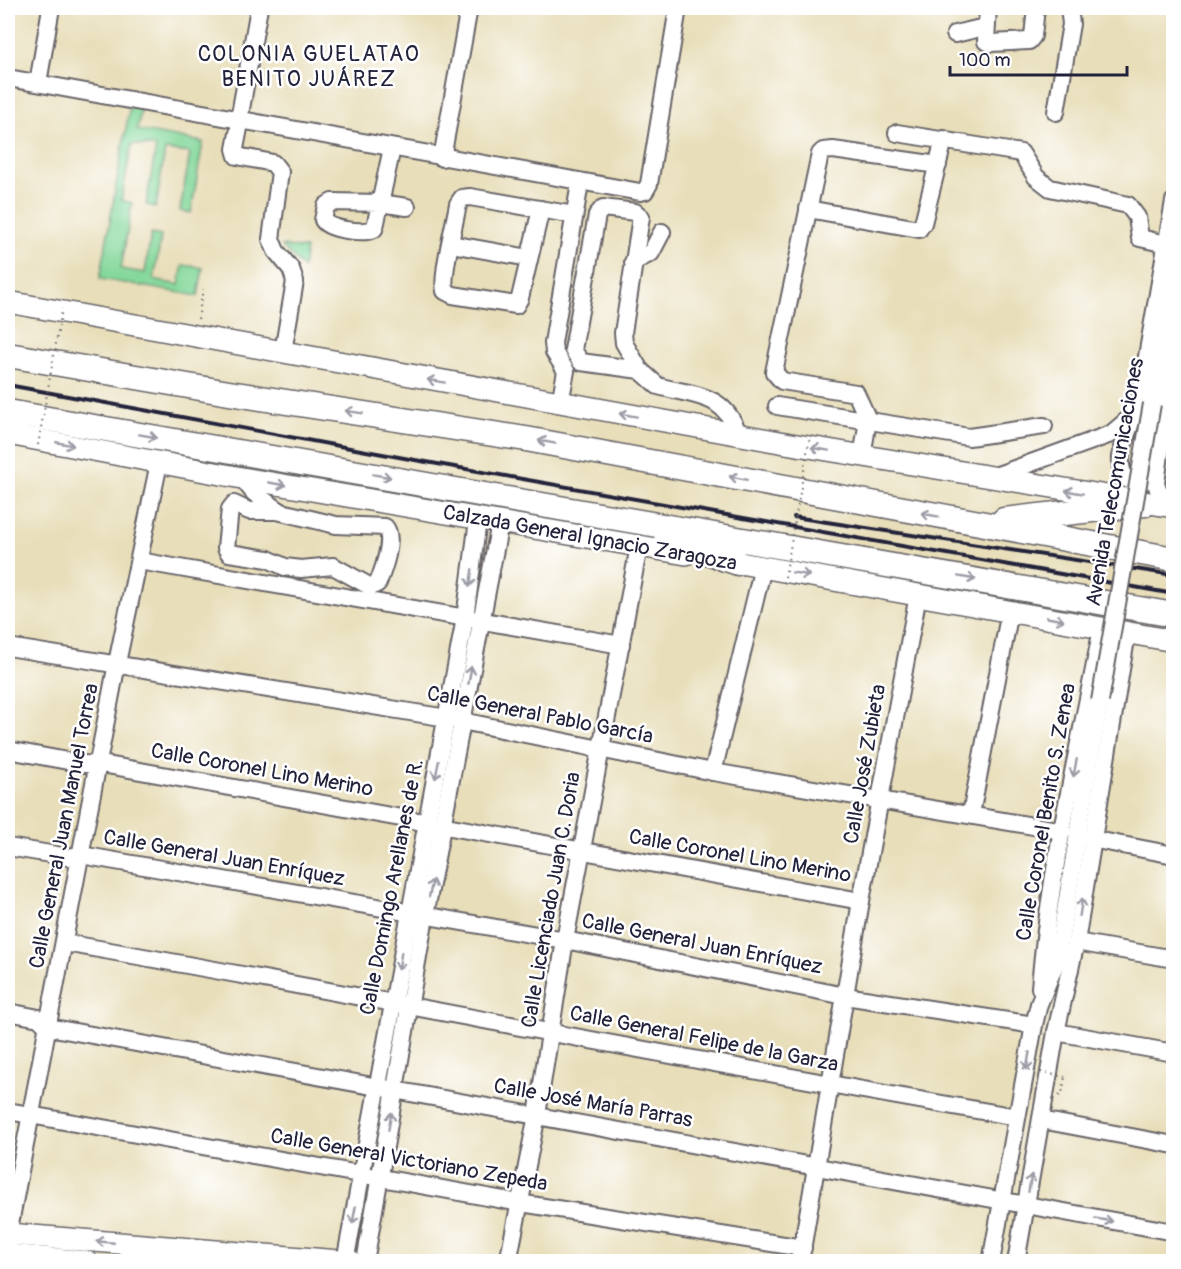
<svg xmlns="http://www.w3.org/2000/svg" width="1181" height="1269" font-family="Pangolin,sans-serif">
<rect width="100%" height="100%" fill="#fff"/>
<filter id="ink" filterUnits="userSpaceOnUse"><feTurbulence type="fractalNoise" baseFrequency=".0167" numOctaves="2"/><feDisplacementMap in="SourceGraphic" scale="12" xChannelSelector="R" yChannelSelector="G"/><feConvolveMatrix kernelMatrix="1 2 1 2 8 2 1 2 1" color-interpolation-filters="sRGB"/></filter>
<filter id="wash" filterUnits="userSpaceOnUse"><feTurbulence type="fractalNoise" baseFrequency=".008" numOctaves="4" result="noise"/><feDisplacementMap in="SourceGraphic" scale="24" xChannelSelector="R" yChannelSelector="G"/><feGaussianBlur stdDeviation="1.35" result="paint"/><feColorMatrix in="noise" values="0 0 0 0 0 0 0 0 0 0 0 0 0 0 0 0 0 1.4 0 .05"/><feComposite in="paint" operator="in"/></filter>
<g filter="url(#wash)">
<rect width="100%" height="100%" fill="#e8deb9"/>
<!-- green -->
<g fill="#85d89b" stroke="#547d6b" stroke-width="1.5">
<polygon points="130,105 142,106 137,130 203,142 191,213 180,211 190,153 165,150 156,207 146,205 156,147 132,144 121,200 132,203 121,269 145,273 151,234 161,236 154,280 179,285 183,265 203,268 198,296 100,279"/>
<polygon points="282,246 306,249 303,268"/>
</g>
</g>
<g filter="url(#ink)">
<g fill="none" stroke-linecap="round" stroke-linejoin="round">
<defs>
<g id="minor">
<polyline points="988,8 986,41 991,43 1029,41 1033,36 1036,8"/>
<polyline points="955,34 985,27"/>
<polyline points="8,78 640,192 645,191 649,184 678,8"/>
<polyline points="38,83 51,8"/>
<polyline points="1056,112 1071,24 1069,8"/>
<polyline points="239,120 259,8"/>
<polyline points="239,128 235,149 237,156 273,163 280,172 271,239 276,251 291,269 295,281 283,352"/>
<polyline points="897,133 1021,153 1036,177 1050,188 1128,205 1137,217 1140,238 1166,244"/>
<path d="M392 148 375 227 374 229C364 234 329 230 323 220L326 206 332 202 380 203 407 207"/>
<polyline points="442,158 469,8"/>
<path d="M541 209 520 298 516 305 453 295 445 291C441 276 455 222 458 204L462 198 470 197 574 215"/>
<polyline points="808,209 919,229 923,223 944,139"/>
<polyline points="451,244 529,258"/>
<polyline points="633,262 651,253 662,232"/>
<polyline points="1174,354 1156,483 1159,493 1174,503"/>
<path d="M640 370 581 362 573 350 597 215 603 208 635 212 641 217 623 333 624 343 640 370 658 386C697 397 723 392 739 435"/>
<polyline points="560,403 566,371 554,352 553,343 580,183"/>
<polyline points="1152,404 1172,278"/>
<polyline points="777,406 969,437 1044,426"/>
<path d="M1133 417C1128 432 1108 473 1133 482 1140 484 1146 481 1151 477"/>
<polyline points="862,457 868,420 856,393 782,381 774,372 820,154 823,151 833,150 938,165"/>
<polyline points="995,476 1111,434 1132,416 1140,397 1174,201"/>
<polyline points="242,478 254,493 280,511"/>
<path d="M234 504 249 511H277L336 525 385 527C395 538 383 570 378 583L371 587 333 566 301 569 285 567 268 559 229 553 226 548 230 509Z"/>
<polyline points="139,561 621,645"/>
<polyline points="8,647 447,718 713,772 1063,831"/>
<polyline points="8,750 84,764 107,765 861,901"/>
<polyline points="713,772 763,567"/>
<polyline points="971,814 1010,611"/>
<polyline points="1091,839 1174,855"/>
<polyline points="8,847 68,857 81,855 565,940 845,996 1034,1025"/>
<polyline points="1076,942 1174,959"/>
<path d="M65 943C383 999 699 1063 1017 1117"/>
<path d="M1040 988C1049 870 1080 745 1102 628"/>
<polyline points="8,1012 39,1018 48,1027 1174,1232"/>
<polyline points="1056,1032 1174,1053"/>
<polyline points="8,1111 520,1203 803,1248"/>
<polyline points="1041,1120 1174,1145"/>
<polyline points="8,1234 117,663 159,463"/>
<polyline points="345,1262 465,618 478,520"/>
<polyline points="365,1262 425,916 500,523"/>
<polyline points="508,1262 537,1115 565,940 639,546"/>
<polyline points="800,1262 861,901 918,595"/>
<polyline points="991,1262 1034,1025 1039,1004 1057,960 1100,701"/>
<polyline points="1016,1262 1056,1032 1076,942 1127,633"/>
</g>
<g id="major">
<polyline points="8,302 791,444 1174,507"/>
<polyline points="8,434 242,478 686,554"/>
<polyline points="723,560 1174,641"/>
<polyline points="8,1234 352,1262"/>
<polyline points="8,1255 87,1262"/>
</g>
<g id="highway">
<polyline points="8,355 229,393 526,439 1174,559"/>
<polyline points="8,412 1174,615"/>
<polyline points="1004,520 1145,504"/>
<polyline points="666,541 688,545 738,563"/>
</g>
</defs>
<!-- minor casing -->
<use href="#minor" stroke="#676467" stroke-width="20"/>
<!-- major casing -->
<use href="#major" stroke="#676467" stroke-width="24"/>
<!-- highway casing -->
<use href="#highway" stroke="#676467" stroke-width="27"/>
<!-- path -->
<g stroke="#676467" stroke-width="2" stroke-dasharray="1.5 4.5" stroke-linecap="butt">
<polyline points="198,319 203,289"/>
<polyline points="1059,1096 1062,1094 1065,1077"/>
</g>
<!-- minor -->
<use href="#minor" stroke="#fff" stroke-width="16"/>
<!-- major -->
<use href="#major" stroke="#fff" stroke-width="21"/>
<!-- highway -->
<use href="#highway" stroke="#fff" stroke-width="24"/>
<!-- rail -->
<g stroke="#22223b" stroke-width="4">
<polyline points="8,385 415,460 1174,594"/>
<polyline points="794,517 1174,575"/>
</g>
<defs>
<polyline id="minor-bridge" points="1100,701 1152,404"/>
</defs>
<!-- minor-bridge casing -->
<use href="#minor-bridge" stroke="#676467" stroke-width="20" stroke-linecap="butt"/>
<!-- path-bridge -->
<g stroke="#676467" stroke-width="2" stroke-dasharray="1.5 4.5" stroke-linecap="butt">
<polyline points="38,445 62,309"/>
<polyline points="784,583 810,436"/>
<polyline points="1017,1067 1065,1077"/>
</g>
<!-- minor-bridge -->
<use href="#minor-bridge" stroke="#fff" stroke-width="16"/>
</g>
<!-- one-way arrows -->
<defs><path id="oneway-shaft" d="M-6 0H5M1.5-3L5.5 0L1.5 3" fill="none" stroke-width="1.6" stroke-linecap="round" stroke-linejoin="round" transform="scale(1.5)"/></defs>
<g stroke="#9c9ca7">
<use href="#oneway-shaft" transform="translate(436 381) rotate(-170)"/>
<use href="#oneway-shaft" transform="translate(354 412) rotate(-171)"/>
<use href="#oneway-shaft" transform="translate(628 415) rotate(-170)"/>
<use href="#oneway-shaft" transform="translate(148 436) rotate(10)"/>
<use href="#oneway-shaft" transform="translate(547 442) rotate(-170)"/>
<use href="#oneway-shaft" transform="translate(65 444) rotate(11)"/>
<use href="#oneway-shaft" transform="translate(820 449) rotate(-170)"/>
<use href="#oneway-shaft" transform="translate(382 476) rotate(10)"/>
<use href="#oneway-shaft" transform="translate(738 478) rotate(-169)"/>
<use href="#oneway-shaft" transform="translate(277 484) rotate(10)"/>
<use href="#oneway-shaft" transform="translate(1074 492) rotate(-170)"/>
<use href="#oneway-shaft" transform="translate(930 515) rotate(-169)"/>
<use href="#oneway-shaft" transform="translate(801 574) rotate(10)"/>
<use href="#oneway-shaft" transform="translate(471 578) rotate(98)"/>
<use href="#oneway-shaft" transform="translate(967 578) rotate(10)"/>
<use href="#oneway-shaft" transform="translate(1055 619) rotate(11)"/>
<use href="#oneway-shaft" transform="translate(470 675) rotate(-80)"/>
<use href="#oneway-shaft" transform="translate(1075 768) rotate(101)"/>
<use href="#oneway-shaft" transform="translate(437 770) rotate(101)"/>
<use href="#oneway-shaft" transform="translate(431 888) rotate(-78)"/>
<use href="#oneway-shaft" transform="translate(1081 907) rotate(-81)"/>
<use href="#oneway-shaft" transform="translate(400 961) rotate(99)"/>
<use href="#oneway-shaft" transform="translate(1028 1061) rotate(100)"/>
<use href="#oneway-shaft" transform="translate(390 1121) rotate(-80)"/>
<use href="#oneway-shaft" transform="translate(1030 1183) rotate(-80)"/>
<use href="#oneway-shaft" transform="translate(354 1215) rotate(101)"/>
<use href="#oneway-shaft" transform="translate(1104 1220) rotate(10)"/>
<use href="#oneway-shaft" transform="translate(105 1242) rotate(-175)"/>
</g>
</g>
<g text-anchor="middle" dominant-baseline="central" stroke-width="5" stroke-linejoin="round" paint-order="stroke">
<!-- street labels -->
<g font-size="21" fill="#22223b" stroke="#fff">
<text transform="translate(1115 482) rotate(-80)">Avenida Telecomunicaciones</text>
<text transform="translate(590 538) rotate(10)">Calzada General Ignacio Zaragoza</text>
<text transform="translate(540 715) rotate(11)">Calle General Pablo García</text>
<text transform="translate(865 764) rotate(-80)">Calle José Zubieta</text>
<text transform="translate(262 770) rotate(10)">Calle Coronel Lino Merino</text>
<text transform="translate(1046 812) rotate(-80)">Calle Coronel Benito S. Zenea</text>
<text transform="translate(64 826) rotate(-79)">Calle General Juan Manuel Torrea</text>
<text transform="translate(740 856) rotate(10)">Calle Coronel Lino Merino</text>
<text transform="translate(224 858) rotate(10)">Calle General Juan Enríquez</text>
<text transform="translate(392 887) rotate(-79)">Calle Domingo Arellanes de R.</text>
<text transform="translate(551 900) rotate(-80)">Calle Licenciado Juan C. Doria</text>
<text transform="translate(702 944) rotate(11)">Calle General Juan Enríquez</text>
<text transform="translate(704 1039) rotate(11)">Calle General Felipe de la Garza</text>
<text transform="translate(593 1103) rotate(10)">Calle José María Parras</text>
<text transform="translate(409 1160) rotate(10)">Calle General Victoriano Zepeda</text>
</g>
<!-- neighbourhood labels -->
<g font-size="22" letter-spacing="1.5" fill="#22223b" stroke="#fff">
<text x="309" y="54">COLONIA GUELATAO<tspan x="309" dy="25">BENITO JUÁREZ</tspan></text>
</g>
</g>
<!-- margin -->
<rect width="1181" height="1269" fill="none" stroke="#fff" stroke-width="30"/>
<!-- scale -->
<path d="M950 66v9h177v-9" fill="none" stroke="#22223b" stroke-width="3"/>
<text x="959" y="66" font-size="18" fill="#22223b" stroke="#ffffff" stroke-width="4.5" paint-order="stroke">100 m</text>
</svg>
